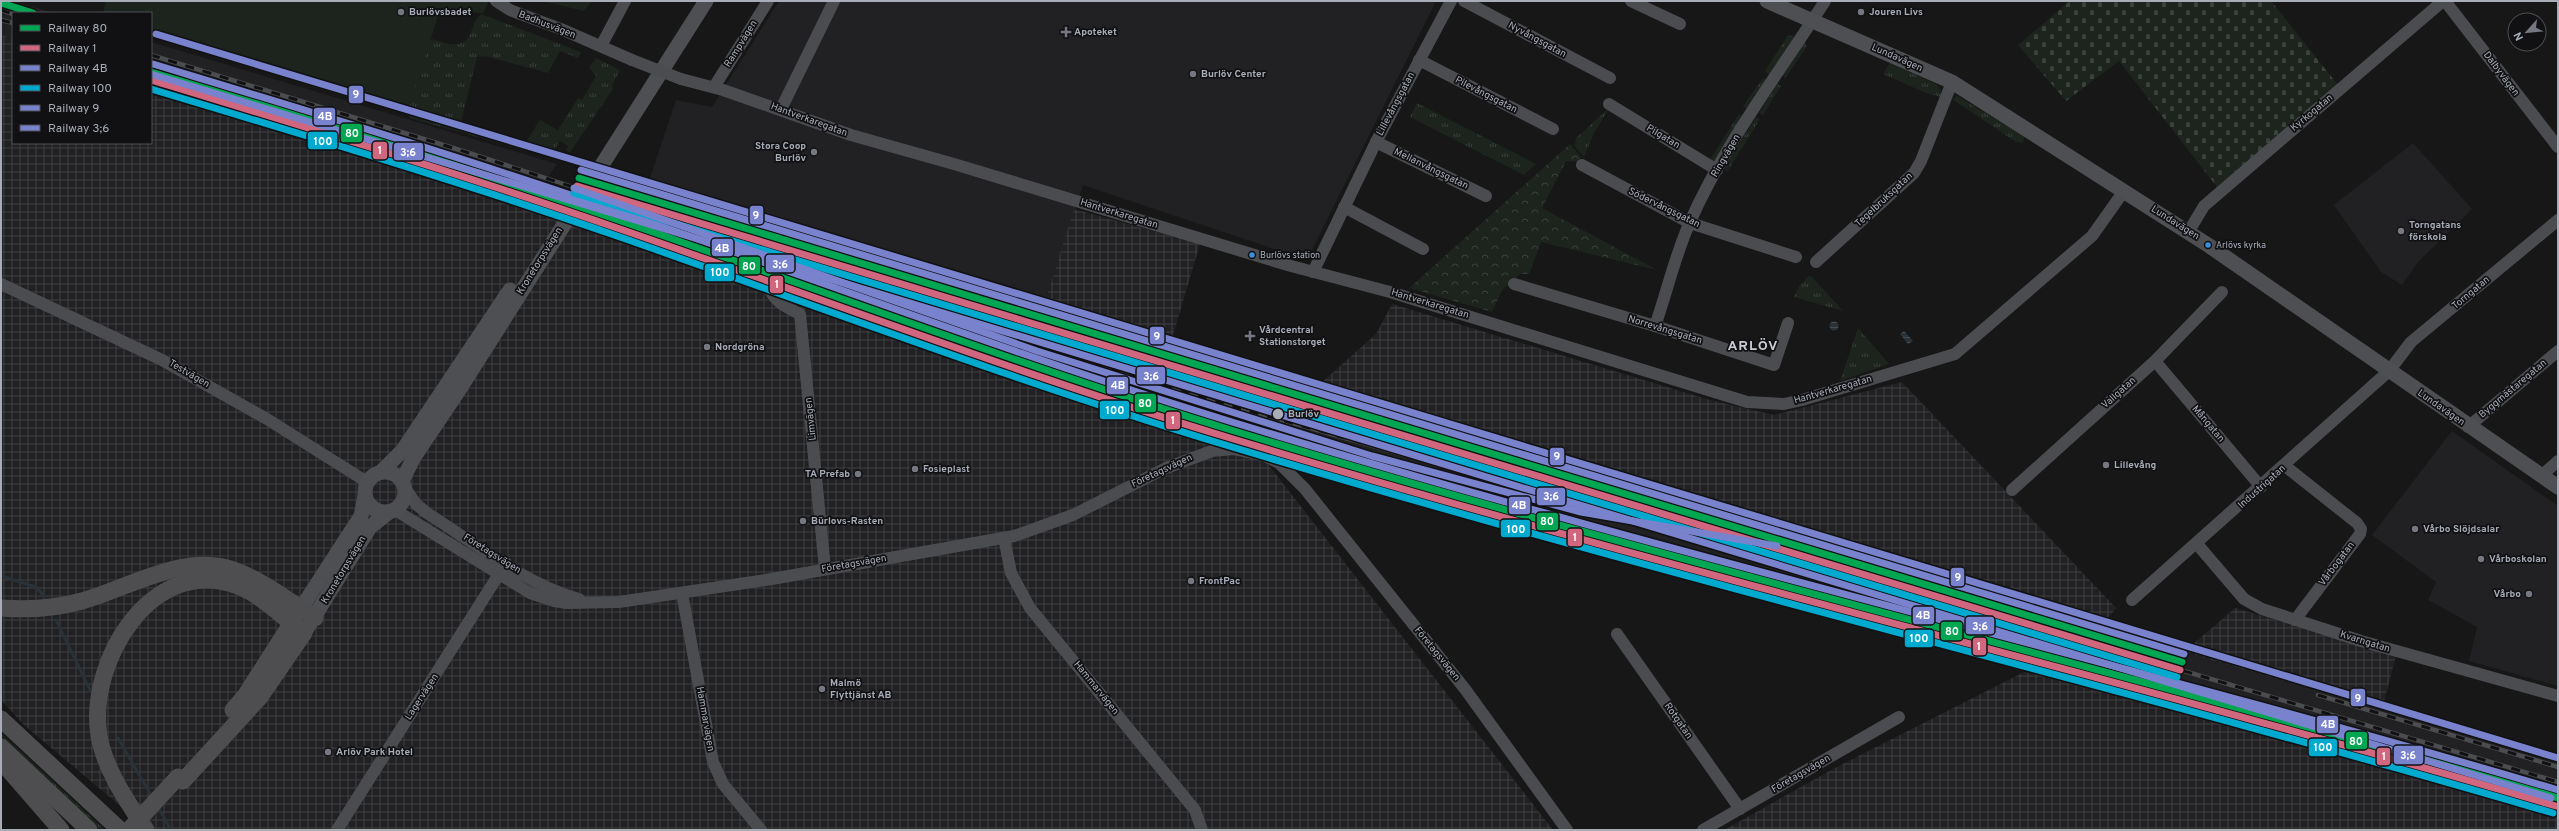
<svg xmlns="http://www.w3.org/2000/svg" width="2559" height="831" font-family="Overpass,sans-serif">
<defs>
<pattern id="industrial-grid" width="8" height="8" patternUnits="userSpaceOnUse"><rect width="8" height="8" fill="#212123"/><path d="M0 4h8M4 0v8" fill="none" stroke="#3e3f41"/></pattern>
<pattern id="grass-tufts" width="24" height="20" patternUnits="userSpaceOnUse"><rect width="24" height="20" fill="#1d241e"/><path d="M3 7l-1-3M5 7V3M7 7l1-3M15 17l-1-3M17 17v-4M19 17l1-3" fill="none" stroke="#3b413d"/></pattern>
<pattern id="forest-crowns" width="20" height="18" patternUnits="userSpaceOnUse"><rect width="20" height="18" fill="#1d241e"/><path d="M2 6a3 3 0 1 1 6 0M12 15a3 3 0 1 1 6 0" fill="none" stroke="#3b413d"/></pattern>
<pattern id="cemetery-stones" width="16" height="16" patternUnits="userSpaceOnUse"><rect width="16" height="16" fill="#1d241e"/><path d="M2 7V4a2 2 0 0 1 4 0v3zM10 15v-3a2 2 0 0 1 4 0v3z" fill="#3b413d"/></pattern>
<pattern id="water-rules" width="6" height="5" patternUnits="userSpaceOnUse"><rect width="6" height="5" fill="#2a3239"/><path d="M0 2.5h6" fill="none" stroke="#464d54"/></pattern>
</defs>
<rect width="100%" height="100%" fill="#171717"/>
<!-- built -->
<g fill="#212123">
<polygon points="1,1 14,1 54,13 13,13 13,38 1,35"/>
<polygon points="779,1 1436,1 1307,260 1083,185 1046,299 776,221 649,181 676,100 712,107"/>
<polygon points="151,42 557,164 535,195 151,80"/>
<polygon points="2413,143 2472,209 2418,262 2402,285 2381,272 2334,205"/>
<polygon points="620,183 912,266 1312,391 2101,627 2113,628 2184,652 2558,759 2558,813 2238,717 2032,668 1253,445 598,217"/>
<polygon points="2452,431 2558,506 2558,686 2469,661 2477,627 2428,600 2436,582 2372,535"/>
</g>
<!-- industrial -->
<g fill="url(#industrial-grid)">
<polygon points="1,35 13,38 13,143 151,143 151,80 535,195 1253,445 1553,830 149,830 24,725 1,700"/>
<polygon points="1074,209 1200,244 1171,342 1046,299"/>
<polygon points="1392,304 1710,400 1774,415 1902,382 2116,608 2101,627 1312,391 1376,334"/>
<polygon points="2235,608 2396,656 2382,709 2184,652"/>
<polygon points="2032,668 2238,717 2558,813 2558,830 1724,830 1833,769"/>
</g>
<!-- grass -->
<g fill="url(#grass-tufts)">
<path d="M481 14 581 52 578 58 560 51 548 73 485 56 477 57 461 122 526 142 540 120 558 130 578 98 582 100 596 76 589 67 596 58 620 70 612 85 613 89 570 152 566 150 568 146 560 141 550 157 409 118 410 114 391 108 394 77 429 39C439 39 448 46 457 44 474 42 470 23 481 14Z"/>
<polygon points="1788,35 1794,37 1769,74 1765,71"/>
<polygon points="1804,42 1807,46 1785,79 1783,74"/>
<polygon points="1890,63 1936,84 1941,91 1941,97 1926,93 1883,74"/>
<polygon points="1763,78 1766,80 1748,110 1743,106"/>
<polygon points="1777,84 1781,86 1763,115 1759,113"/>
<polygon points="1957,96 2024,136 2023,143 2016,142 1952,99"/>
<polygon points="1417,103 1536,164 1524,175 1410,117"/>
<polygon points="1610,107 1594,133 1584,157 1575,146 1576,138"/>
<polygon points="1739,114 1744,116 1715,161 1709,161"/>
<polygon points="1756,117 1760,119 1727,172 1724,168"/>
<polygon points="1809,276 1811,276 1843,311 1794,297 1799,286"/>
<polygon points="1858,328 1889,364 1840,381"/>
<polygon points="1,733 105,830 96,830 1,743"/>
</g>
<!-- forest -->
<polygon fill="url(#forest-crowns)" points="1570,144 1581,157 1580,162 1566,161 1542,208 1657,270 1541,242 1529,274 1520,274 1502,290 1492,312 1409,288"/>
<!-- cemetery -->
<polygon fill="url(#cemetery-stones)" points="2070,1 2271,1 2338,85 2217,187 2119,61 2066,101 2018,45"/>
<!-- pitch -->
<g fill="#1d241e">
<polygon points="106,1 489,1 483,13 440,10 408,109 350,98 151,37 151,13 103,13"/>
<polygon points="542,1 592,1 584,11"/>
</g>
<!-- water -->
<g fill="url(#water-rules)">
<circle cx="1834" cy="326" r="4.5"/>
<polygon points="1904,331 1913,341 1908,344 1900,334"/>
</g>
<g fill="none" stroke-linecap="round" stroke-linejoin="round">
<!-- stream -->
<g stroke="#2a3239" stroke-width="3">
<polyline points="1,576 36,587 44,596"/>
<polyline points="56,620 90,690"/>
<polyline points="118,738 152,797"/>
<polyline points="158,807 171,830"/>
</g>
<!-- minor -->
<g stroke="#4b4c50" stroke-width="12">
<polyline points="496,1 510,10 561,29 632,60"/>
<polyline points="1464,1 1610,78"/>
<polyline points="1631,1 1680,24"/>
<polyline points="2445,1 2558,147"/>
<polyline points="601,46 625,1"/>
<polyline points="1419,60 1553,129"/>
<polyline points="681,79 723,90 851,135 954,164 1291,266 1390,292 1747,402 1784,404 1802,400 1955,354 2092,236 2124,191"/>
<polyline points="714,87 768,1"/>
<polyline points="1609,104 1717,170"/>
<polyline points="781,109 834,1"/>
<polyline points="1376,142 1486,196"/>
<polyline points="1582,165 1690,223 1796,257"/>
<polyline points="1344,207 1423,249"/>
<polyline points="2189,231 2204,206 2443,1"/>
<polyline points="1816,262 1914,173 1921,161 1952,82"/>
<polyline points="1313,272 1376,142 1451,1"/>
<polyline points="1,284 162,360 267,419 367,482"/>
<polyline points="1514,284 1655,326 1774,365 1788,323"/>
<path d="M768 285C774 302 784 306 800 314L825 569"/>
<path d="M1655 326C1667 292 1675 255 1690 222 1725 143 1779 73 1825 1"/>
<polyline points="2155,361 2261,487"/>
<polyline points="2468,427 2558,351"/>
<polyline points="2285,466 2357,523 2361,529 2360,534 2295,620"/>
<polyline points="2541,476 2558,461"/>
<path d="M405 488 416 504 427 513C473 542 526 585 579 599"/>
<polyline points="2012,490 2155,361 2222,292"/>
<polyline points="395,510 530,593 554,601 567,603 619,602 766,580 1014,536 1073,515 1166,468 1212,451 1234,449 1263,455 1279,463 1305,489 1465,689 1567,830"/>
<polyline points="1004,538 1011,573 1030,608 1195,810 1202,830"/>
<polyline points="2197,544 2244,599 2262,609 2361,641 2558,696"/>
<polyline points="682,593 713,762 723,784 761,830"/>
<polyline points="2132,600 2389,371 2411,342 2558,220"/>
<polyline points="1617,634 1740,809"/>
<polyline points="337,830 506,563"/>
<polyline points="1703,830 1899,717"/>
</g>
<!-- major -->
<g stroke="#4d4f52" stroke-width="15">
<polyline points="1767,1 1952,82 2208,245 2558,487"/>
<circle cx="385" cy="492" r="20"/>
<polyline points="381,472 403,450 510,290"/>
<polyline points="402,481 414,457 459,390 706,1"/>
<polyline points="291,624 361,516 365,496"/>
<polyline points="304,633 370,527 389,512"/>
</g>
<!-- highway -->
<g stroke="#4e4e51" stroke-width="17">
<path d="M1 608C27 610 57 608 82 601 132 587 187 550 239 572 264 582 292 603 315 618"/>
<polyline points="233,710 245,696 291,624"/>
<polyline points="1,719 120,830"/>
<polyline points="1,747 89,830"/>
<polyline points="2,762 61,830"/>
<path d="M146 830C127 801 105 770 99 736 87 662 152 553 238 586 262 595 283 618 304 633L260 697 183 781"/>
</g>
<defs>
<g id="rail">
<polyline points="1,10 13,14"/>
<polyline points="1,20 13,23"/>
<polyline points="151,55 466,152 924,302 1194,387 1544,490 2002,617 2558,782"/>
<polyline points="151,65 457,158 1038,346 1232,406 1842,579"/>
<polyline points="2062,659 2235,712 2558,806"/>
<polyline points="2133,688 2167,696"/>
<polyline points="2318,695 2558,767"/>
</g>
</defs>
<!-- rail casing -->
<use href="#rail" stroke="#4b4c4f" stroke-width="4.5"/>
<!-- rail -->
<use href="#rail" stroke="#111113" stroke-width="3" stroke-dasharray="9" stroke-linecap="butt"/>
<!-- minor-bridge -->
<polyline stroke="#4b4c50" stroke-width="12" points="632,60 681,79"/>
<!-- highway-bridge -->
<polyline stroke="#4e4e51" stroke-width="17" points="129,830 178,777"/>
<defs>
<g id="rail-1">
<polyline points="1,3 33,13"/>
<path d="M151 72C308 119 466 167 621 221 824 291 1025 367 1231 430 1670 563 2117 669 2558 798"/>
<polyline points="579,178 2182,662"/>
</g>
<g id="rail-2">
<path d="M151 80C308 128 465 175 620 229 823 299 1024 376 1230 438 1669 571 2116 676 2556 806"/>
<polyline points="577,186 2180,670"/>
</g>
<g id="rail-3">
<path d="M153 64C311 112 468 159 623 213 826 283 1026 359 1232 422 1671 556 2118 660 2558 790"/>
<polyline points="581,170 2184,654"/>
</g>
<g id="rail-4">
<path d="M151 89C308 136 465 183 620 237 823 308 1023 384 1229 446 1667 578 2114 684 2553 813"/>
<polyline points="574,193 2177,677"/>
</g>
<g id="rail-5">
<polyline points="156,34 2558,758"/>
<polyline points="574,188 1037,351 1372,456 1581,512 1777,546"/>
</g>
<polyline id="rail-6" points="151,74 2551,798"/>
</defs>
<!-- rail-1 casing -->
<use href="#rail-1" stroke="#111113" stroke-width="10"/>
<!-- rail-2 casing -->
<use href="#rail-2" stroke="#111113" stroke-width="10"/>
<!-- rail-3 casing -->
<use href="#rail-3" stroke="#111113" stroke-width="10"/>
<!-- rail-4 casing -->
<use href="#rail-4" stroke="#111113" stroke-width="10"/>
<!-- rail-5 casing -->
<use href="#rail-5" stroke="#111113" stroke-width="10"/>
<!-- rail-6 casing -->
<use href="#rail-6" stroke="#111113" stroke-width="10"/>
<!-- rail-1 -->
<use href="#rail-1" stroke="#00a651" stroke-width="7"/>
<!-- rail-2 -->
<use href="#rail-2" stroke="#d1677e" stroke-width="7"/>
<!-- rail-3 -->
<use href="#rail-3" stroke="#7982cc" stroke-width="7"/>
<!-- rail-4 -->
<use href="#rail-4" stroke="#00a9ce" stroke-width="7"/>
<!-- rail-5 -->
<use href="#rail-5" stroke="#7982cc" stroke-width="7"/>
<!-- rail-6 -->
<use href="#rail-6" stroke="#7982cc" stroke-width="7"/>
</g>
<!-- markers -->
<g fill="#757880" stroke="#111113" stroke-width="1.5">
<circle cx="401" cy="12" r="4"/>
<circle cx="1861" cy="12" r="4"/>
<path d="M1064 26h4v4h4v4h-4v4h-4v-4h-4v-4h4z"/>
<circle cx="1193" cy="74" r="4"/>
<circle cx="814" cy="152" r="4"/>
<circle cx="2401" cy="231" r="4"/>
<path d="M1248 330h4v4h4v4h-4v4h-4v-4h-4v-4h4z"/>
<circle cx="707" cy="347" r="4"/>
<circle cx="2106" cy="465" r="4"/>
<circle cx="915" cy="469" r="4"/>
<circle cx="858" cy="474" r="4"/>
<circle cx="803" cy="521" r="4"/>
<circle cx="2415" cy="529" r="4"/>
<circle cx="2481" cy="559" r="4"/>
<circle cx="1191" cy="581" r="4"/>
<circle cx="2529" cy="594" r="4"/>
<circle cx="822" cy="689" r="4"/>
<circle cx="328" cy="752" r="4"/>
</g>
<g fill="#3a90db" stroke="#111113" stroke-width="1.5">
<circle cx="2208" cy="245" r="3.5"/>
<circle cx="1252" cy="255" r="3.5"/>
</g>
<circle fill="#a8adb8" stroke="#111113" stroke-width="1.5" cx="1278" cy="414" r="6"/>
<g text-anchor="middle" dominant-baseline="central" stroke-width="3.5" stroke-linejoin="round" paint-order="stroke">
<!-- bus labels -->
<g font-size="9" fill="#a8adb8" stroke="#111113" text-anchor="start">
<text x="2216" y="245">Arlövs kyrka</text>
<text x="1260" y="255">Burlövs station</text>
</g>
<!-- poi labels -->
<g font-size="10" font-weight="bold" fill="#a8adb8" stroke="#111113" text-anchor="start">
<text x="409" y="12">Burlövsbadet</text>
<text x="1869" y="12">Jouren Livs</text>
<text x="1074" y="32">Apoteket</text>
<text x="1201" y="74">Burlöv Center</text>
<text x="806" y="146" text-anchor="end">Stora Coop<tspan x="806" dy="12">Burlöv</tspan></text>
<text x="2409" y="225">Torngatans<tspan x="2409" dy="12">förskola</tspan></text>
<text x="1259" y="330">Vårdcentral<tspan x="1259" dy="12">Stationstorget</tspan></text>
<text x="715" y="347">Nordgröna</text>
<text x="2114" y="465">Lillevång</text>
<text x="923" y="469">Fosieplast</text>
<text x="850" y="474" text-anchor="end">TA Prefab</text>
<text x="811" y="521">Bürlovs-Rasten</text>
<text x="2423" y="529">Vårbo Slöjdsalar</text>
<text x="2489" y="559">Vårboskolan</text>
<text x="1199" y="581">FrontPac</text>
<text x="2521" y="594" text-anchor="end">Vårbo</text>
<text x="830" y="683">Malmö<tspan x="830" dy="12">Flyttjänst AB</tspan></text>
<text x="336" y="752">Arlöv Park Hotel</text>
</g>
<!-- street labels -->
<g font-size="10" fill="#a8adb8" stroke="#111113">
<text transform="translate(547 25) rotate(21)">Badhusvägen</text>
<text transform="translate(1537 40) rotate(28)">Nyvångsgatan</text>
<text transform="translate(741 44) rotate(-58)">Rampvägen</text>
<text transform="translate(1897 58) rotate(24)">Lundavägen</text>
<text transform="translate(2501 74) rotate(53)">Dalbyvägen</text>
<text transform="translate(1486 95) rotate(27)">Pilevångsgatan</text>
<text transform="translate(1396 104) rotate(-62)">Lillevångsgatan</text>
<text transform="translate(2312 113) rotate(-40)">Kyrkogatan</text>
<text transform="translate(809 120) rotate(20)">Hantverkaregatan</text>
<text transform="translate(1663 137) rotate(31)">Pilgatan</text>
<text transform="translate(1726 156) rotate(-60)">Ringvägen</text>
<text transform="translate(1431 169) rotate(26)">Mellanvångsgatan</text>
<text transform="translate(1884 200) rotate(-43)">Tegelbruksgatan</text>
<text transform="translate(1664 208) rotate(26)">Södervångsgatan</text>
<text transform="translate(1119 214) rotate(17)">Hantverkaregatan</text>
<text transform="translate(2175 223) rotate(32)">Lundavägen</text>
<text transform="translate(540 261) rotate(-58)">Kronetorpsvägen</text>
<text transform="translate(2471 293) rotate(-40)">Torngatan</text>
<text transform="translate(1430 304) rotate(17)">Hantverkaregatan</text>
<text transform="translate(1665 330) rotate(17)">Norrevångsgatan</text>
<text transform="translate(189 374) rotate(30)">Testvägen</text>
<text transform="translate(2513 389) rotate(-40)">Byggmästaregatan</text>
<text transform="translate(1833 390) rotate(-16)">Hantverkaregatan</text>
<text transform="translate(2119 393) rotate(-42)">Vallgatan</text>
<text transform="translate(2441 408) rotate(35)">Lundavägen</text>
<text transform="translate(811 419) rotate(-96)">Limvägen</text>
<text transform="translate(2208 424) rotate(50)">Mångatan</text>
<text transform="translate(1162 471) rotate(-25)">Företagsvägen</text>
<text transform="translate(2262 487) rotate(-42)">Industrigatan</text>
<text transform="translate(492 554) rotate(32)">Företagsvägen</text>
<text transform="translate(854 564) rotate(-10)">Företagsvägen</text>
<text transform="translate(2337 564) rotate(-53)">Vårbogatan</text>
<text transform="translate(344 570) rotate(-59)">Kronetorpsvägen</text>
<text transform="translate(2365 642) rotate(17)">Kvarngatan</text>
<text transform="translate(1437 654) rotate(51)">Företagsvägen</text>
<text transform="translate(1096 688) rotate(51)">Hammarvägen</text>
<text transform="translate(422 697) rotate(-57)">Lagervägen</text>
<text transform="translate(705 719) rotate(80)">Hammarvägen</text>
<text transform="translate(1678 721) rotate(55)">Rotgatan</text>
<text transform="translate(1801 774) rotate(-30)">Företagsvägen</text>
</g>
<!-- stop labels -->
<g font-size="10" font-weight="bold" fill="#a8adb8" stroke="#111113" text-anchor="start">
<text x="1288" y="414">Burlöv</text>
</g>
<!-- district labels -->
<g font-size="14" font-weight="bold" letter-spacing="1" fill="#c9ccd4" stroke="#111113">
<text x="1753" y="346">ARLÖV</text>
</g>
</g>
<g stroke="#111113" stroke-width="1.5">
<rect x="348" y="85" width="16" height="19" rx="4" fill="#7982cc"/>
<rect x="313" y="107" width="23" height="19" rx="4" fill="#7982cc"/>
<rect x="340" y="123" width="23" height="20" rx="4" fill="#00a651"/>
<rect x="307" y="131" width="31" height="19" rx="4" fill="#00a9ce"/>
<rect x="372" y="141" width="16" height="19" rx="4" fill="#d1677e"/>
<rect x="393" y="142" width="31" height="19" rx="4" fill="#7982cc"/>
<rect x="749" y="205" width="15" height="20" rx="4" fill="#7982cc"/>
<rect x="711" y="238" width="23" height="19" rx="4" fill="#7982cc"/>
<rect x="765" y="254" width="30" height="19" rx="4" fill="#7982cc"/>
<rect x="738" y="256" width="23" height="19" rx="4" fill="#00a651"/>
<rect x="704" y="263" width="31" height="19" rx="4" fill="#00a9ce"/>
<rect x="769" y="275" width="15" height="19" rx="4" fill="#d1677e"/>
<rect x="1149" y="326" width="16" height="19" rx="4" fill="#7982cc"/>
<rect x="1136" y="366" width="30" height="19" rx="4" fill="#7982cc"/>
<rect x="1106" y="376" width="23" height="19" rx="4" fill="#7982cc"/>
<rect x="1134" y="393" width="23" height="20" rx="4" fill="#00a651"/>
<rect x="1099" y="400" width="31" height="20" rx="4" fill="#00a9ce"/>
<rect x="1165" y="411" width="16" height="19" rx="4" fill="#d1677e"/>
<rect x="1549" y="447" width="16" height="19" rx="4" fill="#7982cc"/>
<rect x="1536" y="487" width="30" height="19" rx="4" fill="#7982cc"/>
<rect x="1508" y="496" width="23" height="19" rx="4" fill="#7982cc"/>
<rect x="1536" y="512" width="23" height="19" rx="4" fill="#00a651"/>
<rect x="1500" y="519" width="31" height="19" rx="4" fill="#00a9ce"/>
<rect x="1567" y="528" width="16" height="19" rx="4" fill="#d1677e"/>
<rect x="1950" y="567" width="15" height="20" rx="4" fill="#7982cc"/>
<rect x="1912" y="606" width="23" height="19" rx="4" fill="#7982cc"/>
<rect x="1965" y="616" width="30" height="19" rx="4" fill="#7982cc"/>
<rect x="1940" y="621" width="23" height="20" rx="4" fill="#00a651"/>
<rect x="1904" y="629" width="30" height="19" rx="4" fill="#00a9ce"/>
<rect x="1972" y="637" width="15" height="19" rx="4" fill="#d1677e"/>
<rect x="2350" y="688" width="16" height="19" rx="4" fill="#7982cc"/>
<rect x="2316" y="715" width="23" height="19" rx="4" fill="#7982cc"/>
<rect x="2345" y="731" width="23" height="19" rx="4" fill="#00a651"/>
<rect x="2308" y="738" width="30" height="19" rx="4" fill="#00a9ce"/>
<rect x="2393" y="745" width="31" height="20" rx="4" fill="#7982cc"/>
<rect x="2376" y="747" width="15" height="19" rx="4" fill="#d1677e"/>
</g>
<g font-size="11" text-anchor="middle" font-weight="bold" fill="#fff">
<text x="356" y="98">9</text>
<text x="325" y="120">4B</text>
<text x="352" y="137">80</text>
<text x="323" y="145">100</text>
<text x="380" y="154">1</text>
<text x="408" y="156">3;6</text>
<text x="756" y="219">9</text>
<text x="722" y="252">4B</text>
<text x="780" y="268">3;6</text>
<text x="749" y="270">80</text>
<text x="720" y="276">100</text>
<text x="777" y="288">1</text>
<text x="1157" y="340">9</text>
<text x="1151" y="380">3;6</text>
<text x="1118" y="389">4B</text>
<text x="1145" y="407">80</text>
<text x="1115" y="414">100</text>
<text x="1173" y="424">1</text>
<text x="1557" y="460">9</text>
<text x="1551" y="500">3;6</text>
<text x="1519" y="509">4B</text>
<text x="1547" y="525">80</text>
<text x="1516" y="533">100</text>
<text x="1575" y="541">1</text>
<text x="1958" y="581">9</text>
<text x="1923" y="619">4B</text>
<text x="1980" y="630">3;6</text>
<text x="1952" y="635">80</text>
<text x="1919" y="642">100</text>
<text x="1979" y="650">1</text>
<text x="2358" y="702">9</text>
<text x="2328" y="728">4B</text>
<text x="2356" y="745">80</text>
<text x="2323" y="751">100</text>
<text x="2408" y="759">3;6</text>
<text x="2384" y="760">1</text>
</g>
<!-- border -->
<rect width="2559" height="831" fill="none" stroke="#a8adb8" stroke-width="4"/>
<!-- legend -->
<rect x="12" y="12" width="140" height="132" fill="#111113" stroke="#4d4f55"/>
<rect x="20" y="25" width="20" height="6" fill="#00a651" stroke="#4d4f55"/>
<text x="48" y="32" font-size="12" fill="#a8adb8">Railway 80</text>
<rect x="20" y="45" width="20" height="6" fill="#d1677e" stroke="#4d4f55"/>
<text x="48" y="52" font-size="12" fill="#a8adb8">Railway 1</text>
<rect x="20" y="65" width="20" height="6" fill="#7982cc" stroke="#4d4f55"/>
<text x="48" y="72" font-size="12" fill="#a8adb8">Railway 4B</text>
<rect x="20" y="85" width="20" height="6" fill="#00a9ce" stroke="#4d4f55"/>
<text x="48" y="92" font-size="12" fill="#a8adb8">Railway 100</text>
<rect x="20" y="105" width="20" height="6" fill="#7982cc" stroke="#4d4f55"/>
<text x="48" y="112" font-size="12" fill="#a8adb8">Railway 9</text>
<rect x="20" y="125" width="20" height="6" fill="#7982cc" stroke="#4d4f55"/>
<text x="48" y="132" font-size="12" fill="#a8adb8">Railway 3;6</text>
<!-- north arrow -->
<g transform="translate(2527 32) rotate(243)"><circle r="19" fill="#111113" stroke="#4d4f55"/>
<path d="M0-3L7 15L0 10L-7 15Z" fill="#757880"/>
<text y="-6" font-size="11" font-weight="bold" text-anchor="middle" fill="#a8adb8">N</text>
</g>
</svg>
